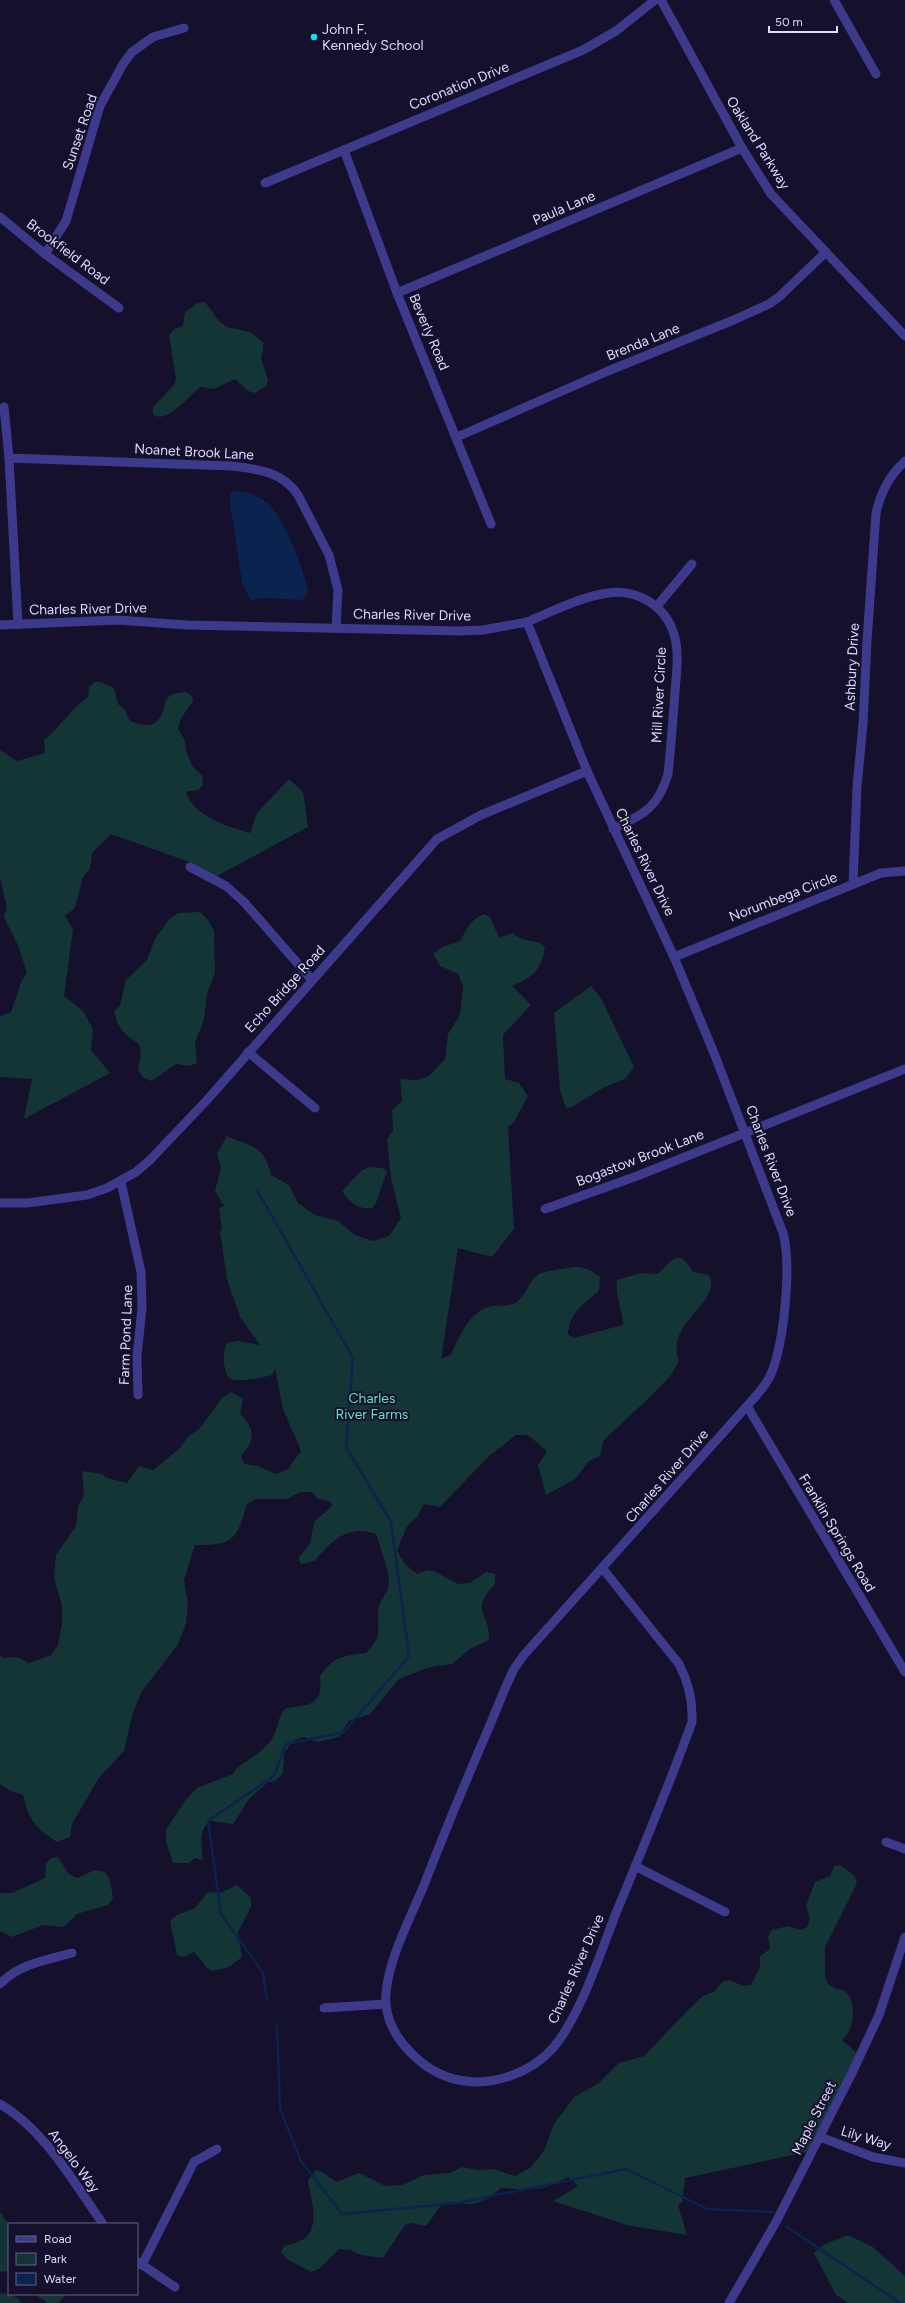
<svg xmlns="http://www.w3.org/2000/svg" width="905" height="2303" font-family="Figtree,sans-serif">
<rect width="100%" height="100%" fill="#15102b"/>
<!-- green -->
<g fill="#133535">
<path d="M205 302 219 321 227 327 250 332 263 342V350L261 358 268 380 266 386 255 393 248 391 235 379 214 389 200 387C190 395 165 426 153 414V407L174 385 176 379 169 335 174 329 183 326 185 312 198 303Z"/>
<path d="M95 682H101L114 688 118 704 125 710 130 721C146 727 158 729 164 708 165 703 166 698 171 695 174 693 181 693 186 692L192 696 193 701 180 720 178 729 185 741 186 751 193 767 202 775 203 785 198 790 186 792C194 817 227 826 250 833L257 813 289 779 303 792 308 827 206 882 192 863 111 834 92 853 90 869 83 877 75 908 65 916 73 929 64 996 83 1011 93 1029 91 1050 110 1073 24 1119 32 1079 0 1077V1016L11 1012 22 980 27 973 18 945 4 917 7 909 0 877V750L17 761 45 753 44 740C61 726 71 709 88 697L89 687Z"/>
<path d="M200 912 208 920 214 931 215 973 207 994 204 1019 195 1043 197 1063 189 1066 176 1064 152 1081 144 1078 138 1070C146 1033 134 1049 120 1027 117 1024 116 1017 114 1012L120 1005 126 980 147 960 155 939 170 918 178 913Z"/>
<path d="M484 914 490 917 499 938 513 933C526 945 534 937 545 947 541 971 533 977 512 986L531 1005 503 1035 505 1079 519 1083 528 1096 514 1122 508 1127 514 1229 492 1257 458 1248 441 1359 451 1355C459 1337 470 1309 493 1306 502 1305 508 1307 517 1302 527 1294 528 1281 539 1274 544 1271 572 1267 578 1267 586 1268 595 1272 600 1277L599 1291C583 1305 570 1311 568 1334L573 1338 623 1325C622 1310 615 1294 617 1280L641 1273 658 1274C673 1258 679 1248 693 1272L709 1275C723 1303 664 1322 679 1361L670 1376 654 1393 603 1441 600 1456 589 1461 575 1479 546 1495 538 1465 547 1451 528 1435H516L489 1456 440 1507 424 1504 417 1517 407 1526 397 1551 405 1564 417 1574 428 1570 434 1571 458 1584 470 1583 486 1572 495 1574V1584C469 1612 490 1611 489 1640L470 1649 452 1664 430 1667 399 1679 370 1714 349 1721 339 1737 317 1742 304 1737 294 1740 284 1753 283 1773 275 1781 268 1782 249 1799 233 1824 211 1821C197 1829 202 1846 203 1860L195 1858 189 1863H173L166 1842V1830L184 1802 197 1788 233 1774 236 1769C249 1759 268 1749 275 1733 279 1723 278 1716 286 1708 311 1704 323 1706 320 1676 334 1656 343 1656 366 1653 383 1635 377 1632 378 1611 379 1600 385 1597 388 1588 392 1575 380 1548 376 1534 348 1524 331 1541 315 1561L301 1564 299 1561V1557L310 1544 314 1522 332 1506 330 1501 318 1499 312 1492H300L287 1499H256L247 1504C236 1541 234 1545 195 1545L184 1580 188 1604 186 1624 177 1646 142 1691 133 1712 124 1751 98 1779 72 1824 70 1837 57 1842C36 1828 29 1821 23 1795L10 1791 0 1784V1655L3 1658 17 1657 29 1663 51 1655 58 1645 62 1623V1605L54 1578 56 1555 76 1526 78 1507 84 1495 82 1471 102 1474 107 1478 127 1483 139 1466 153 1470 179 1449 188 1437 199 1429 223 1397 231 1392 243 1399 240 1414C255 1428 256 1441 241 1456L244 1464 258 1466 276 1474 288 1469 301 1451 283 1409 275 1369 272 1375C261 1378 239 1383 229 1378 223 1370 222 1352 227 1343L238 1341 260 1345 240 1317 227 1279 220 1232 222 1228 219 1208 224 1206 215 1191 221 1168 217 1154 227 1136C252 1147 264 1145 271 1175L289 1185 298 1203 315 1215 338 1221 355 1235 373 1241 389 1236 401 1218 391 1178 387 1140 393 1130 392 1110 402 1101 400 1079 417 1080 429 1076 445 1059 448 1034 460 1015 463 986 458 974 440 966 433 954 442 947 460 941C466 930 471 919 484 914Z"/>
<polygon points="591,986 601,998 634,1067 625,1079 603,1088 572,1107 566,1108 560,1090 554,1013"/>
<path d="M371 1167 382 1168 387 1171 376 1203 372 1208C358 1210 349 1202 342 1191L362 1170Z"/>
<polygon points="58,1857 69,1874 77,1878 95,1870 105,1872 110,1880 113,1898 108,1905 77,1914 64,1927 43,1925 12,1937 0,1931 0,1893 12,1893 45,1878 46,1863 51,1858"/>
<path d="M840 1865 855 1876 857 1883 825 1947V1977L828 1984 836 1989 844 1990C846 1993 851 1997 851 2000 855 2013 853 2032 842 2040L857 2053 830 2115 807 2152 685 2178 682 2202 678 2205 687 2235 627 2225 553 2201 578 2186 568 2177C541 2192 531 2190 501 2188 493 2195 482 2203 471 2204 461 2204 453 2201 443 2203L426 2226 411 2223 405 2225 383 2258 361 2255 351 2250 339 2249 319 2269 311 2272 288 2260 281 2252 284 2246C291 2244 300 2242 305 2238 321 2224 310 2198 308 2180L316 2170 322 2172 336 2182 359 2173 385 2186 402 2185 424 2175 450 2173 462 2167 478 2170 493 2169 515 2176 530 2168 544 2151 554 2124 574 2097 599 2083 619 2063 644 2056 690 2008 703 1996 715 1991 722 1982 730 1980 743 1986 751 1985 760 1967V1956L770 1949 768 1937 772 1930 788 1926 801 1930 807 1927 810 1919 806 1906 815 1882 830 1876 834 1866Z"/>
<polygon points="237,1885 251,1898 251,1907 238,1932 242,1957 229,1967 213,1971 207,1968 194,1952 184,1957 177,1955 170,1921 177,1915 195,1908 208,1892 221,1893"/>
<polygon points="0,2212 9,2225 9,2271 0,2272"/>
<polygon points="848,2235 873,2247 905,2276 905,2303 849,2303 836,2295 814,2253 825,2244"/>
<polygon points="0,2293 12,2295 20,2300 21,2303 0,2303"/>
<polygon points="34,2294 67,2294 58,2303 48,2303"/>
</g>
<!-- water -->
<path fill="#0b234f" d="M233 491C243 490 259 496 267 503 284 516 305 572 308 592L302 600 268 598 250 600 242 582 230 504V494Z"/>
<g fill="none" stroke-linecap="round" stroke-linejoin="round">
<!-- stream -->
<g stroke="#0b234f" stroke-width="2.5">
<polyline points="257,1190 353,1358 346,1447 391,1522 409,1656 344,1732 286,1744 274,1776 208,1821 221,1914 263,1973 267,2000"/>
<polyline points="277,2025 280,2109 301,2161 342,2214 457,2203 626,2169 707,2209 773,2212"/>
<polyline points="786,2226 900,2303"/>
</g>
<!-- minor -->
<g stroke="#3e3a8b" stroke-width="9">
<polyline points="661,0 742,148 771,194 905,336"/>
<polyline points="834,0 876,74"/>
<polyline points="344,150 397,293 491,524"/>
<polyline points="265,183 583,50 616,31 655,0"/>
<polyline points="0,217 45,254 119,308"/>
<polyline points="45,254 66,221 100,106 123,64 132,52 153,37 184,28"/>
<polyline points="397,293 742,148"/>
<polyline points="4,407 9,458 18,624"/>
<polyline points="457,437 608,371 736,319 769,304 779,297 826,252"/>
<path d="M9 458 231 466C257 469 282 471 298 495L329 555 338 590 336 628"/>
<polyline points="657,606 692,564"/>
<path d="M527 622C551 612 576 599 602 594 637 586 670 607 676 643 679 658 676 676 675 692 673 719 671 746 668 774 658 808 644 814 613 829"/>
<path d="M0 625 118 620 187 625 460 631 483 630 527 622 587 771 674 957 714 1053 783 1233C792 1265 784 1343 771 1374 766 1386 756 1396 747 1406L523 1656 514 1669C505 1687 498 1706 490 1725 467 1778 445 1831 424 1885 411 1917 383 1969 386 2004 389 2040 426 2074 459 2080 492 2087 531 2073 553 2048 581 2015 600 1954 616 1913 642 1850 669 1786 692 1722 693 1700 689 1683 679 1664L603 1569"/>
<polyline points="190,867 226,886 244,902 312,980"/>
<path d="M853 884 857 787 863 724 867 641 876 513C881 492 889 476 905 461"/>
<polyline points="674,957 881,873 905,871"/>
<polyline points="248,1052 315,1108"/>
<polyline points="121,1182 141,1272 142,1308 137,1356 138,1395"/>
<polyline points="0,1203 27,1203 87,1195 107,1188 136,1172 150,1160 207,1100 437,839 481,815 587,771"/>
<polyline points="545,1209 637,1176 905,1069"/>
<polyline points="747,1406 905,1672"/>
<polyline points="886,1842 905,1849"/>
<polyline points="635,1866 725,1912"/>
<path d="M0 1984C19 1964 46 1960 72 1953"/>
<polyline points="324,2008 386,2004"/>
<path d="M0 2104C46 2131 73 2182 103 2224"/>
<polyline points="820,2137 873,2157 905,2163"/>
<polyline points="138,2262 175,2287"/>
<polyline points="142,2265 194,2162 217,2149"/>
<polyline points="729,2303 776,2222 852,2073 879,2015 905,1937"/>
</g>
</g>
<!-- markers -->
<circle fill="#06e2ff" stroke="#15102b" stroke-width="1.5" cx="314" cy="37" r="4"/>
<g text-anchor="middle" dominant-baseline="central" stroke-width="4" stroke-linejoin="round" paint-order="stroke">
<!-- poi labels -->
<g font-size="14" fill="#dfdaff" stroke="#15102b" text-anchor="start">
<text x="322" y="29">John F.<tspan x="322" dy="16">Kennedy School</tspan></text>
</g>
<!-- street labels -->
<g font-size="14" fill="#dfdaff" stroke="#15102b">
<text transform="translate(459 86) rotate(-22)">Coronation Drive</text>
<text transform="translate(80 132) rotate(-71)">Sunset Road</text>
<text transform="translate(758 143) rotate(58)">Oakland Parkway</text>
<text transform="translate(564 208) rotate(-23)">Paula Lane</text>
<text transform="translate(68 252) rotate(37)">Brookfield Road</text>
<text transform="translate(429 332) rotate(67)">Beverly Road</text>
<text transform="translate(643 342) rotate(-22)">Brenda Lane</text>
<text transform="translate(194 452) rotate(3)">Noanet Brook Lane</text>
<text transform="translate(88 609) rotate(-1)">Charles River Drive</text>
<text transform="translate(412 615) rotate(1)">Charles River Drive</text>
<text transform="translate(852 667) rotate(-87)">Ashbury Drive</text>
<text transform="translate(659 695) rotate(-87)">Mill River Circle</text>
<text transform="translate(645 862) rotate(64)">Charles River Drive</text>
<text transform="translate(783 897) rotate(-21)">Norumbega Circle</text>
<text transform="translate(285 989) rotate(-48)">Echo Bridge Road</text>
<text transform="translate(640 1158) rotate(-21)">Bogastow Brook Lane</text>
<text transform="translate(771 1161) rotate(69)">Charles River Drive</text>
<text transform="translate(126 1335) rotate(-88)">Farm Pond Lane</text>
<text transform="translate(667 1476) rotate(-49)">Charles River Drive</text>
<text transform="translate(837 1533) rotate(59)">Franklin Springs Road</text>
<text transform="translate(576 1969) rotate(-66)">Charles River Drive</text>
<text transform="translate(814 2118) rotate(-63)">Maple Street</text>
<text transform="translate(866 2138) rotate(17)">Lily Way</text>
<text transform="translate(74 2161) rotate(53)">Angelo Way</text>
</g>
<!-- park labels -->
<g font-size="14" fill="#60e4c6" stroke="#15102b">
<text x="372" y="1398">Charles<tspan x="372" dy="16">River Farms</tspan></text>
</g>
</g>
<!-- legend -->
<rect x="8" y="2223" width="130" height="72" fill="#15102b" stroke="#666180"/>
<rect x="16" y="2236" width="20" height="6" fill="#3e3a8b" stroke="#666180"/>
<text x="44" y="2243" font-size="12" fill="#dfdaff">Road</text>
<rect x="16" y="2253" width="20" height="12" fill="#133535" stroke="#666180"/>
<text x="44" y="2263" font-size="12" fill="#dfdaff">Park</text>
<rect x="16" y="2273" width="20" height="12" fill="#0b234f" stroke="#666180"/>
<text x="44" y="2283" font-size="12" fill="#dfdaff">Water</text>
<!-- scale -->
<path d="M769 26v6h68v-6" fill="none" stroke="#dfdaff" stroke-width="2"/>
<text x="775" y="26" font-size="12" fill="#dfdaff" stroke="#15102b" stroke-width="3" paint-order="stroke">50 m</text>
</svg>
